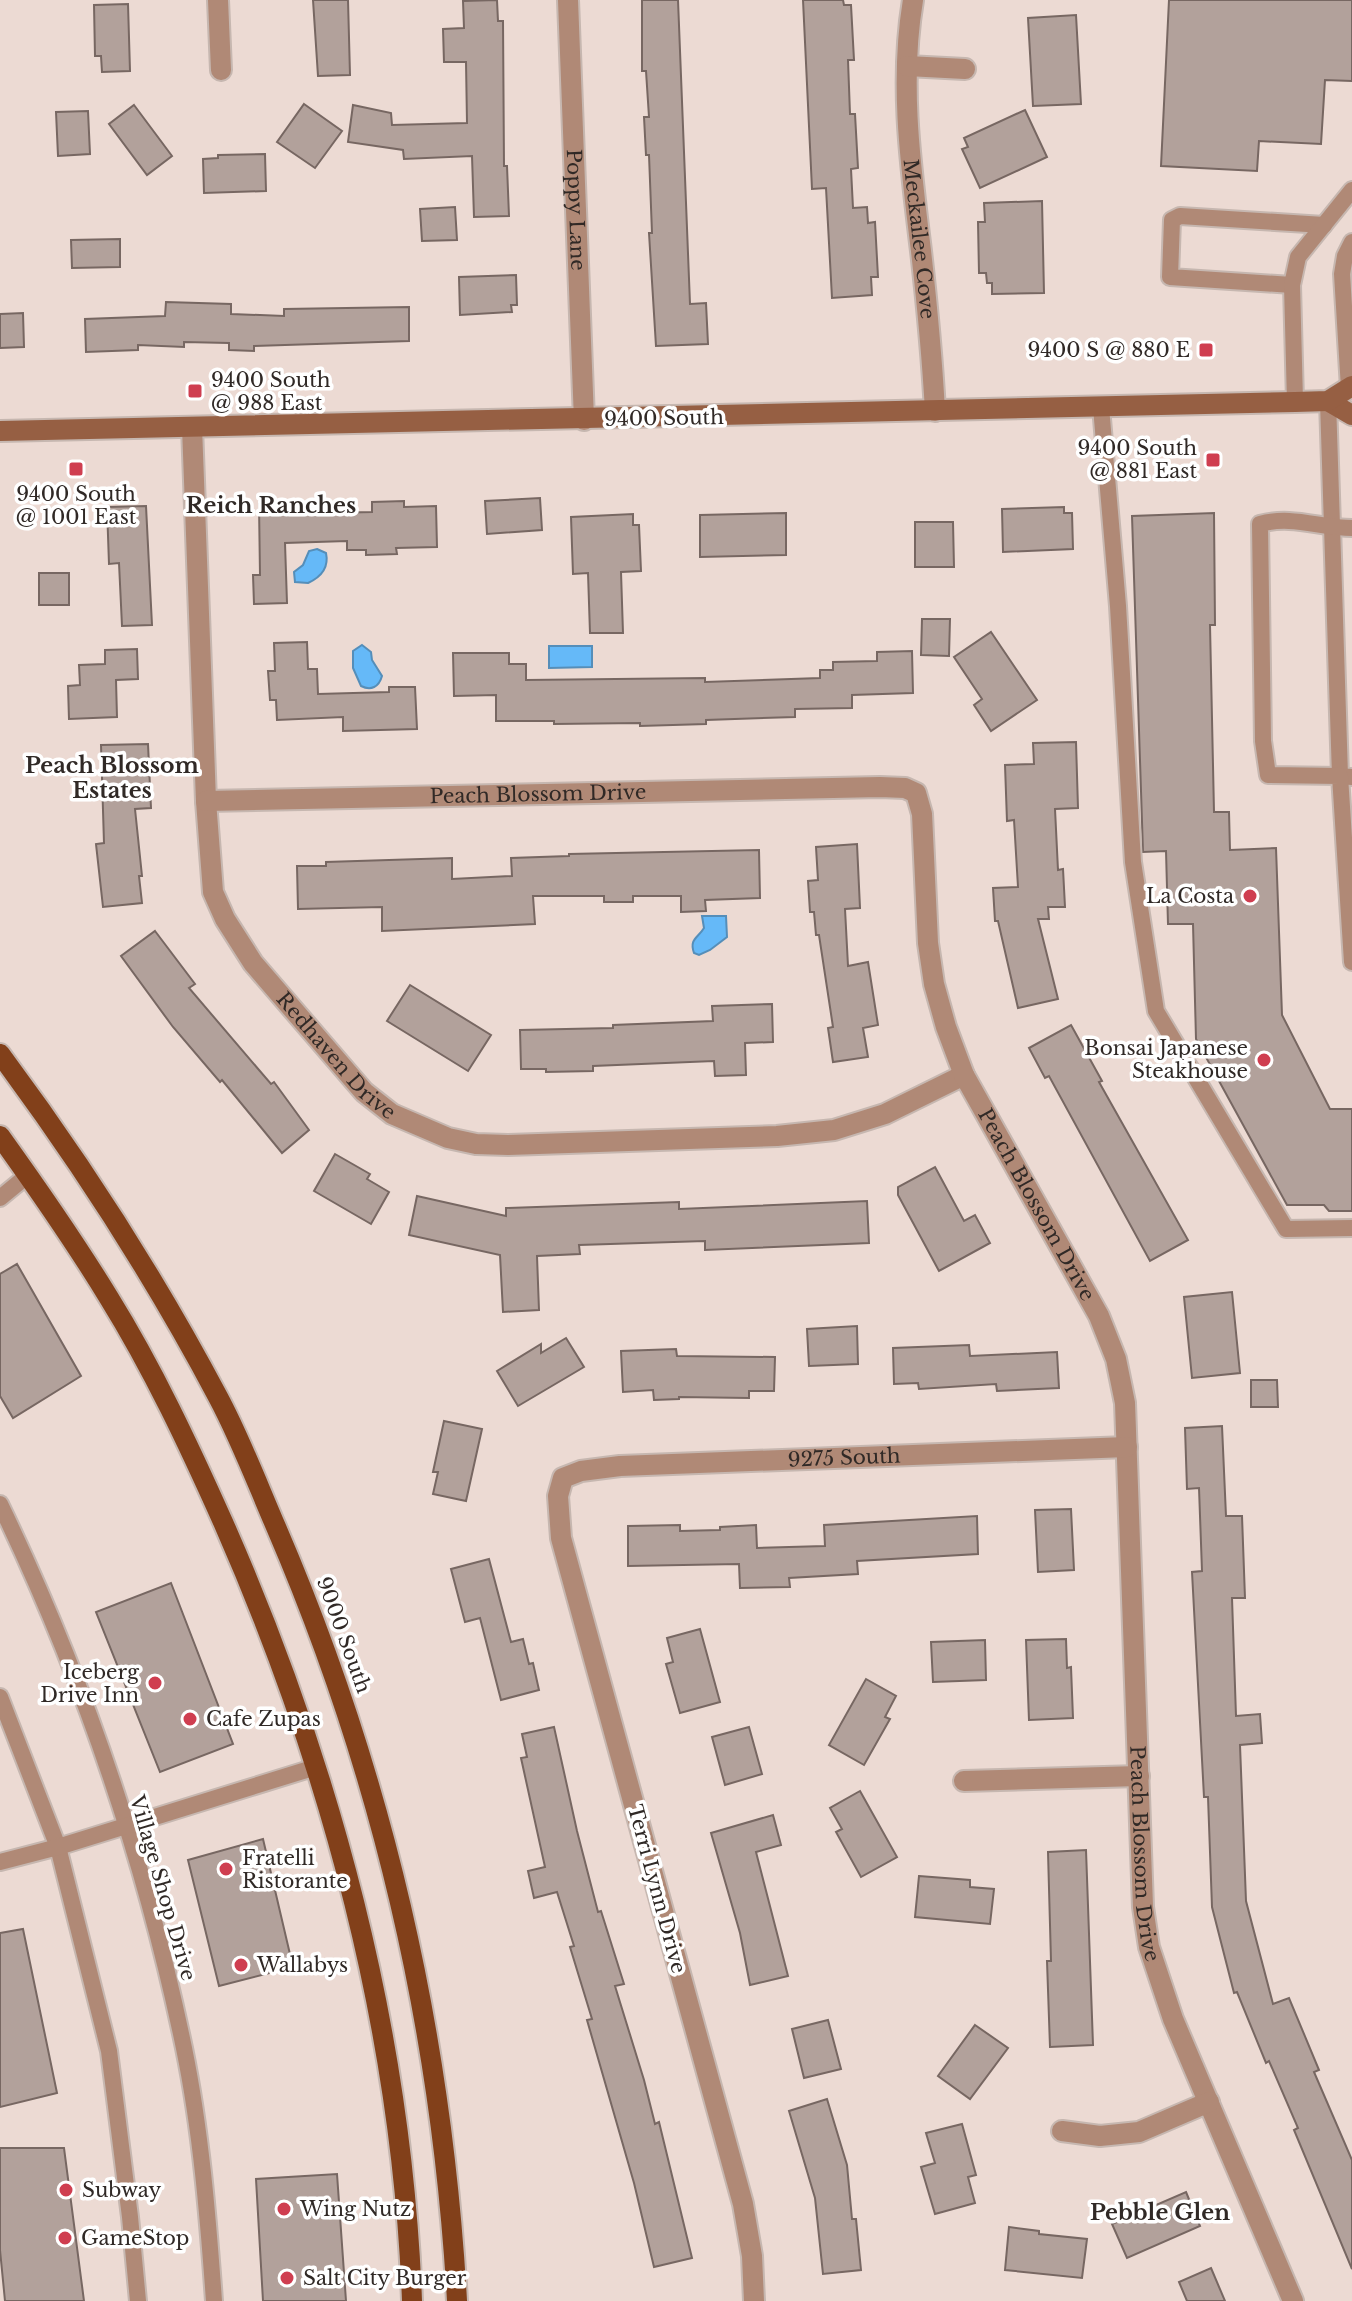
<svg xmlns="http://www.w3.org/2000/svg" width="1352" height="2301" font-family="'Libre Baskerville',serif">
<rect width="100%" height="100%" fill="#ecdad3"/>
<!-- water -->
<g fill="#65b9f8" stroke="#558eb9" stroke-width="2">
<path d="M317 549 326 553C329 567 321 577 308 583L295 582 294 572 303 565 309 551Z"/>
<path d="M362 645 371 652 372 660 382 676C379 687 371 691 361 686L353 668V651Z"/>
<polygon points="549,646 592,646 592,667 549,668"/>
<path d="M702 916H726L727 937 710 950 699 955 694 953C689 939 698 938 704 928Z"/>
</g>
<!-- building -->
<g fill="#b2a19b" stroke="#776762" stroke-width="2">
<polygon points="313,0 348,0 350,75 318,76"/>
<polygon points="497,0 498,21 503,21 504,166 507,166 509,216 474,217 472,156 404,159 403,150 348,142 353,105 391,113 392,125 467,123 466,62 444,62 443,29 464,28 463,1"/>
<polygon points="642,0 678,0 690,304 706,303 708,344 656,346 649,233 652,233 649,155 646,155 644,117 649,117 646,71 642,71"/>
<polygon points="803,0 843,0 844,5 851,5 854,60 848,60 850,114 855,114 858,168 851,169 853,208 867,207 868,223 875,222 878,277 871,277 872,295 832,298 826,188 812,189"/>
<polygon points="1169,0 1352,0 1352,81 1325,80 1321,144 1259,141 1257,171 1161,166"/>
<polygon points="128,4 130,71 102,72 101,56 95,56 94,5"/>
<polygon points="1076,15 1081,104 1033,106 1028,18"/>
<polygon points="304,104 342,131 315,168 277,142"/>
<polygon points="134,105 172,156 147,175 109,124"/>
<polygon points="1025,110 1047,157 980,188 962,149 968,147 964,138"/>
<polygon points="88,111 90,154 58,156 56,112"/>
<polygon points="265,154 266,191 204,193 203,159 218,158 218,155"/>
<polygon points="1042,201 1044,293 992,294 992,283 987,283 986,273 979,273 978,222 985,222 984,203"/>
<polygon points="455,207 457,240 422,241 420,209"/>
<polygon points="120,239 120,267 72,268 71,240"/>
<polygon points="516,275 517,305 511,305 512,312 460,315 459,277"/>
<polygon points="166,302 231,304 231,314 284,316 284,309 409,307 409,341 254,346 254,351 229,350 229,343 184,342 184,347 138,345 138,350 86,352 85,319 165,316"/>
<polygon points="23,313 24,347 0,348 0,314"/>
<polygon points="540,498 542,530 487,534 485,501"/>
<polygon points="404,501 404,507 436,506 437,547 396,548 397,554 366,555 366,550 347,550 347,541 285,543 287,603 254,604 253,575 260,575 259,504 329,502 329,513 372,512 372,502"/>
<polygon points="146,506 152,625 122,626 119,563 109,564 107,507"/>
<polygon points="1064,507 1064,513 1072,513 1073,549 1003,552 1002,509"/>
<polygon points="786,513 786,555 700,557 700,515"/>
<polygon points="1214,513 1215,625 1210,625 1214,812 1229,812 1230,850 1276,848 1282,1015 1330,1109 1352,1109 1352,1211 1329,1211 1324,1205 1287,1205 1196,1039 1193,924 1168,924 1166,851 1143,852 1132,516"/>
<polygon points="633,514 633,525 639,525 641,571 621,572 623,633 590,633 588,573 573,574 571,517"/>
<polygon points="915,522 953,522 954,567 915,567"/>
<rect x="39" y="573" width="30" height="32"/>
<polygon points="922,619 950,619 949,656 921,655"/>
<polygon points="991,632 1037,700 991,731 974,705 982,699 954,657"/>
<polygon points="307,642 308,669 317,669 318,694 389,692 389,687 415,687 417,729 343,731 343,717 277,720 276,700 270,700 268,671 275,671 274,643"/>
<polygon points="137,649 138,679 116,680 117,717 69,719 68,686 80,685 79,665 105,664 105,650"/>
<polygon points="912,651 913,693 852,695 852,708 795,709 795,717 706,720 706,724 640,726 640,723 554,724 554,721 496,721 496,695 454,696 453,653 509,653 509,664 526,664 526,680 705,678 705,682 820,678 820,670 833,670 833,662 877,661 877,652"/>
<polygon points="1076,742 1078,808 1055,809 1058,870 1063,869 1065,907 1048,907 1049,919 1038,919 1058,999 1018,1008 998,921 995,921 993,888 1018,887 1014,820 1007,821 1005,765 1034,764 1033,743"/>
<polygon points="148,744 151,808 135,809 142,876 139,876 142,903 103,907 96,844 104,843 101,745"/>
<polygon points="857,844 860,908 845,909 848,966 868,962 878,1025 863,1028 868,1057 833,1062 828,1028 833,1027 819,935 816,935 814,912 810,912 808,881 818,880 816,847"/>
<polygon points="759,850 760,898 705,900 706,911 681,912 681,896 633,896 633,902 604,902 604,896 533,896 535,924 382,931 382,907 298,909 297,866 326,866 326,862 452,858 452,879 512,876 511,858 569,856 569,854"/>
<polygon points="155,931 195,984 189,988 271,1084 274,1082 309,1130 282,1153 222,1080 220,1082 173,1027 121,956"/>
<polygon points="410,985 491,1035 468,1071 387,1021"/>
<polygon points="772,1004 773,1042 745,1043 746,1075 715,1076 714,1061 593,1066 593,1071 546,1072 546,1069 521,1069 520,1030 613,1028 613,1025 713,1021 712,1006"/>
<polygon points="1071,1025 1102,1081 1099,1082 1188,1240 1150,1261 1049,1076 1045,1078 1029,1048"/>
<polygon points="335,1154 370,1174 367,1179 389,1192 371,1224 314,1191"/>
<polygon points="935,1167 964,1221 975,1215 990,1243 939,1271 898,1195 898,1187"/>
<polygon points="417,1196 506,1216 506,1208 679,1202 679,1209 867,1201 869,1243 705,1250 705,1241 579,1245 580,1254 537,1256 539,1310 503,1312 500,1255 409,1235"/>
<polygon points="17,1264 81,1376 13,1418 0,1396 0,1274"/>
<polygon points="1232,1292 1240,1373 1192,1378 1184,1297"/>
<polygon points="857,1326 858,1364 809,1366 807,1329"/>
<polygon points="566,1338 584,1367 518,1406 497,1371 541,1344 541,1353"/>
<polygon points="969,1345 970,1356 1057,1352 1059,1388 997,1391 996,1384 919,1389 918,1383 894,1384 893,1348"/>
<polygon points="676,1349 677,1356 775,1357 774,1391 749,1391 749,1398 679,1397 679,1399 654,1400 653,1390 623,1392 621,1351"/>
<polygon points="1251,1380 1277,1380 1278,1407 1251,1407"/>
<polygon points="444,1421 482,1429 466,1501 433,1494 438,1472 433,1472"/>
<polygon points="1222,1426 1226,1516 1242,1516 1245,1598 1232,1598 1236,1716 1260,1714 1262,1743 1240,1745 1246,1901 1273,2004 1289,1998 1319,2070 1314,2072 1352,2160 1352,2269 1294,2130 1298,2128 1269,2061 1266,2063 1237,1992 1234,1993 1212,1907 1208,1797 1204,1797 1192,1572 1202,1571 1199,1488 1187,1489 1185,1428"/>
<polygon points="1071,1509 1074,1570 1038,1572 1035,1510"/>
<polygon points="977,1516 978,1554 857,1561 858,1574 789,1578 790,1587 740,1588 739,1564 628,1566 628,1526 680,1525 680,1531 720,1530 720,1527 756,1525 757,1548 825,1546 824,1525"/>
<polygon points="489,1559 511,1642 523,1639 529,1664 533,1663 539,1690 501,1700 480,1618 465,1622 451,1569"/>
<polygon points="171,1583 233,1744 160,1772 96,1612"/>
<polygon points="700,1629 720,1702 680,1713 666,1664 673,1662 667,1638"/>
<polygon points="1066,1639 1067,1668 1071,1667 1073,1718 1029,1720 1026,1640"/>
<polygon points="985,1640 986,1680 933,1682 931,1642"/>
<polygon points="866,1679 896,1696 885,1717 890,1719 864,1765 829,1745"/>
<polygon points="554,1727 577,1831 598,1912 601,1911 624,1984 615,1986 644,2080 655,2124 659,2122 692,2258 654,2267 634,2183 587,2020 592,2019 570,1947 574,1946 557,1892 534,1898 528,1871 545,1867 521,1758 527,1757 522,1734"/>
<polygon points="749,1727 762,1774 725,1785 712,1737"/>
<polygon points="860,1791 897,1857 861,1877 836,1832 842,1829 830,1808"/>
<polygon points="773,1815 781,1845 756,1852 788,1976 750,1985 740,1933 711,1833"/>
<polygon points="263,1839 293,1967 219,1986 188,1860"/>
<polygon points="1086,1850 1093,2045 1050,2047 1047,1961 1051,1961 1048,1852"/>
<polygon points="919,1876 970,1880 970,1887 994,1889 990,1924 915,1917"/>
<polygon points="23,1929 57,2093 0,2107 0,1933"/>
<polygon points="828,2020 841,2069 804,2078 792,2029"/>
<polygon points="975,2025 1008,2048 970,2099 938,2076"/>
<polygon points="827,2099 847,2165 852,2219 856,2219 861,2270 823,2274 815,2198 789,2111"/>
<polygon points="962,2124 976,2175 968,2177 975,2203 935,2214 921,2167 935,2163 926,2133"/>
<polygon points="0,2148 64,2148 84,2301 5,2301 0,2250"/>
<polygon points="337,2174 346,2301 263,2301 256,2179"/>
<polygon points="1186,2192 1200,2226 1127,2258 1112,2224"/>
<polygon points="1009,2227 1039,2231 1039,2234 1087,2239 1082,2278 1005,2270"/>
<polygon points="1211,2268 1225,2301 1187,2301 1179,2282"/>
</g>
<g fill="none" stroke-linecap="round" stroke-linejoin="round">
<defs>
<g id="lane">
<polyline points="1292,285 1170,277 1172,220 1180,216 1324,225"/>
<polyline points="1349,388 1342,274 1345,256 1352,242"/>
<polyline points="1328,401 1340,776 1352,777"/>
<polyline points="1295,402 1292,285 1298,257 1352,190"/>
<polyline points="1101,407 1118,606 1133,862 1156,1011 1286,1229 1352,1228"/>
<path d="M1352 528C1320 528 1292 515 1260 524L1263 741 1268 775 1340 776 1352 962"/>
<polyline points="0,1198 28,1175"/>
<path d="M0 1504C83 1677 145 1860 184 2048 201 2131 208 2217 214 2301"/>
<polyline points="0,1697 58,1847 109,2051 130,2217 138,2301"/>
<polyline points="0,1862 58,1847 316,1767"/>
</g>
<g id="street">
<polyline points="218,0 221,70"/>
<path id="s1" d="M568 0 584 420"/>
<path id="s2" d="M913 0C899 84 911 168 921 251 927 304 932 357 935 411"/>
<polyline points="907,66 965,69"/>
<path id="s3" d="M192 427 206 801 213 892 225 919 253 963 364 1092 392 1114 448 1138 476 1144 508 1145 777 1136 834 1130 885 1114 964 1075"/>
<path id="s4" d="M206 801 880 787 905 788 916 793 922 814 928 943 934 984 946 1027 964 1075 1099 1316 1116 1359 1125 1403 1143 1907 1149 1947 1173 2019 1293 2301"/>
<polyline points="964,1781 1139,1776"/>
<polyline points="1062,2131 1100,2136 1139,2132 1209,2102"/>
<path id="s5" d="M754 2301 752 2256 743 2204 561 1538 558 1496 563 1478 581 1471 620 1466 1127 1447"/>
</g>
<g id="secondary">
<polyline points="1328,401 1352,415"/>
<polyline points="0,431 1295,402 1328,401 1352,386"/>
</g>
<g id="primary">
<path d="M0 1054C81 1163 154 1276 218 1397 240 1438 257 1483 276 1527 382 1773 442 2034 457 2301"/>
<path d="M0 1136C38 1189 75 1242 109 1298 153 1369 189 1446 223 1522 331 1767 402 2033 412 2301"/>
</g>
</defs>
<!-- lane casing -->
<use href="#lane" stroke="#c6b7b0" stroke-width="20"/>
<!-- street casing -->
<use href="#street" stroke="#c6b7b0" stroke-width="24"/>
<!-- secondary casing -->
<use href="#secondary" stroke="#c6b7b0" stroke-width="24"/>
<!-- primary casing -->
<use href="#primary" stroke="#c6b7b0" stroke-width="24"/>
<!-- lane -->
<use href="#lane" stroke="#b08976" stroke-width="16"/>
<!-- street -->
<use href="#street" stroke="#b08976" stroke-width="20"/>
<!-- secondary -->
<use href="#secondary" stroke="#965f43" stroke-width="20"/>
<!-- primary -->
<use href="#primary" stroke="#82401a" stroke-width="20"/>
</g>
<!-- markers -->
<g fill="#cf3e50" stroke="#fff" stroke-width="3">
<rect x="1198" y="342" width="16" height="16" rx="4"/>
<rect x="187" y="383" width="16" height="16" rx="4"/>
<rect x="1205" y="452" width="16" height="16" rx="4"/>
<rect x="68" y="461" width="16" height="16" rx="4"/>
<circle cx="1250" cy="896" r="8"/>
<circle cx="1264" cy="1060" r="8"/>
<circle cx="155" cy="1683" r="8"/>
<circle cx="190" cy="1719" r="8"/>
<circle cx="226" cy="1869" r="8"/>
<circle cx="241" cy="1965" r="8"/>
<circle cx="66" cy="2190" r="8"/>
<circle cx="284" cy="2209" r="8"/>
<circle cx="65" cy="2238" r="8"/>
<circle cx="287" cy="2278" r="8"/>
</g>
<g text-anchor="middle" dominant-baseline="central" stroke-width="7" stroke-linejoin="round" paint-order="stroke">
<!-- street labels -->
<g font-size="20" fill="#302926" stroke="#fff">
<text stroke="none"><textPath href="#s1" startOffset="210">Poppy Lane</textPath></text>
<text stroke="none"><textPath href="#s2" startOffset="240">Meckailee Cove</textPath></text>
<text transform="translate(664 418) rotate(-1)">9400 South</text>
<text stroke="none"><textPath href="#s4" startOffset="332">Peach Blossom Drive</textPath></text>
<text stroke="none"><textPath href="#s3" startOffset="672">Redhaven Drive</textPath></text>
<text stroke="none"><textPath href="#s4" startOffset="1148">Peach Blossom Drive</textPath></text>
<text stroke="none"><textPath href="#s5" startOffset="1132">9275 South</textPath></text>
<text transform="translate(344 1635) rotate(70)">9000 South</text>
<text stroke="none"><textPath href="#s4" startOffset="1818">Peach Blossom Drive</textPath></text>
<text transform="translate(163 1888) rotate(74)">Village Shop Drive</text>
<text transform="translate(657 1889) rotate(75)">Terri Lynn Drive</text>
</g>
<!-- poi labels -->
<g font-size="20" fill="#302926" stroke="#fff" text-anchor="start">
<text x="1190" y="350" text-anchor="end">9400 S @ 880 E</text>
<text x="211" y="380">9400 South<tspan x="211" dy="23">@ 988 East</tspan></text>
<text x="1197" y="448" text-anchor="end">9400 South<tspan x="1197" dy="23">@ 881 East</tspan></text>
<text x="76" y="494" text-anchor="middle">9400 South<tspan x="76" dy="23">@ 1001 East</tspan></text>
<text x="1234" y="896" text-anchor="end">La Costa</text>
<text x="1248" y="1048" text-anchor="end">Bonsai Japanese<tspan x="1248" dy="23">Steakhouse</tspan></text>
<text x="139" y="1672" text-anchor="end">Iceberg<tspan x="139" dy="23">Drive Inn</tspan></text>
<text x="206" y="1719">Cafe Zupas</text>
<text x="242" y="1858">Fratelli<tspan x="242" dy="23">Ristorante</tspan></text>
<text x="257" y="1965">Wallabys</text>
<text x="82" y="2190">Subway</text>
<text x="300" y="2209">Wing Nutz</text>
<text x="81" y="2238">GameStop</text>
<text x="303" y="2278">Salt City Burger</text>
</g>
<!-- neighbourhood labels -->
<g font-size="22" font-weight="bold" fill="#302926" stroke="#fff">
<text x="271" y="505">Reich Ranches</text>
<text x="112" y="765">Peach Blossom<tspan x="112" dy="25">Estates</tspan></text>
<text x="1160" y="2212">Pebble Glen</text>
</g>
</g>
</svg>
